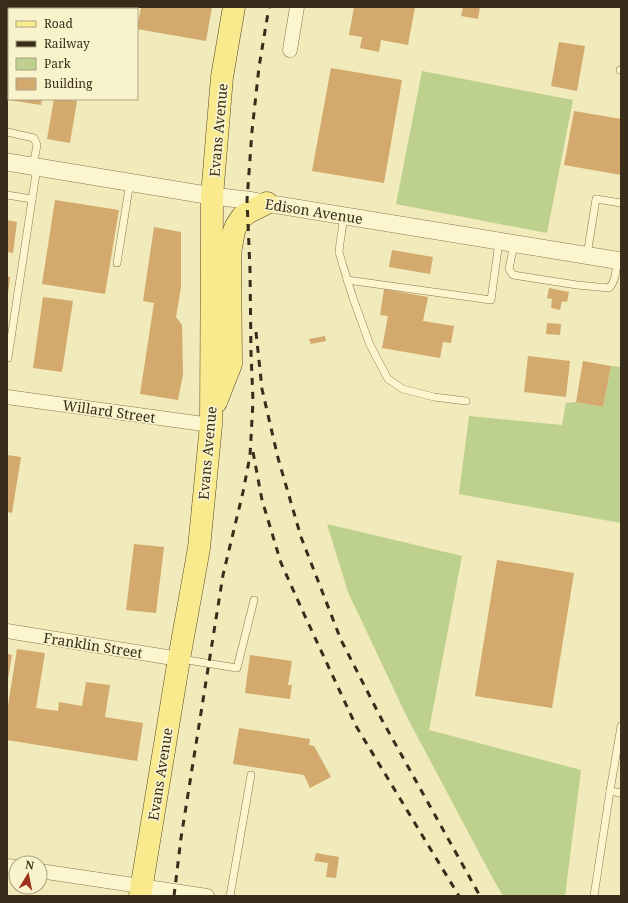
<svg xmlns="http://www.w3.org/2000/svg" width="628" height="903" font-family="'Noto Serif',serif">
<rect width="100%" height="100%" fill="#f1eaba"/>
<!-- green -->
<g fill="#bdd08e">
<polygon points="422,71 573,100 547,233 396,204"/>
<polygon points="611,366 621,367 621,523 459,494 469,416 562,425 566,403 576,402 603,407"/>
<polygon points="327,524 462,556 429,730 581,770 565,896 503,896 491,875 407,717 348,592"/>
</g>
<!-- building -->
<g fill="#d3a96d">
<polygon points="90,7 111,7 111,9 97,9 90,8"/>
<polygon points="141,7 212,7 206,41 137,29"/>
<polygon points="354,7 415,7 408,45 381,40 379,52 360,48 362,37 349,35"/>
<polygon points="463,7 480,7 478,19 461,16"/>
<polygon points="7,41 9,41 9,100 7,99"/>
<polygon points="559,42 585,46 577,91 551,86"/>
<polygon points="331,68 402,80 384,183 312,171"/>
<polygon points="9,99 42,99 41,105 9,100"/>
<polygon points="54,99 66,99 77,101 70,143 47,139"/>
<polygon points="574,111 621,119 621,175 564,165"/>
<polygon points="55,200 119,210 105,294 42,284"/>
<polygon points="7,220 17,222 13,253 7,252"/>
<polygon points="154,227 181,232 181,287 176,317 182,325 183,374 178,400 140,394 154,303 143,301"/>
<polygon points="392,250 433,257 430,274 389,267"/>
<polygon points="7,276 10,277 8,294 7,294"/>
<polygon points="549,288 569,292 567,302 562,301 560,310 551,308 552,299 547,298"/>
<polygon points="384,289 428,297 423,321 454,326 451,343 443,342 440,358 382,348 388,316 380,315"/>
<polygon points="43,297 73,301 62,372 33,368"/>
<polygon points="547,323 561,324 560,335 546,334"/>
<polygon points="325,336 326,341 311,344 309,339"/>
<polygon points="528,356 570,361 566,397 524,392"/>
<polygon points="583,361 611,366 603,407 576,402"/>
<polygon points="7,455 21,457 12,513 7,512"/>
<polygon points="134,544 164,547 156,613 126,610"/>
<polygon points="497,560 574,573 552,708 475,696"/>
<polygon points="17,649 45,653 36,708 58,711 59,702 82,706 86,682 110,685 105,717 143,723 137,761 7,740 7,712"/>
<polygon points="7,654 12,655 8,679 7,679"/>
<polygon points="250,655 292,661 288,685 292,685 290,699 245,693"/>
<polygon points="239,728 310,739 309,745 314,746 331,777 310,788 304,775 233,764"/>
<polygon points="316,853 339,857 336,878 326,877 328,863 314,861"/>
</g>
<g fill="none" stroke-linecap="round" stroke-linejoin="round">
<defs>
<g id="service">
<polyline points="620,70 621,70"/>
<polyline points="7,132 34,138 37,145 33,166"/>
<polyline points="7,195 32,199"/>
<polyline points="344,216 340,243 339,252 343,266 353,298 370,345 388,379 403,389 434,397 466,401"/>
<path d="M514 244 509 269 513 275 577 285 609 288C616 281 616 270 617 260"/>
<polyline points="587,255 596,199 621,203"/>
<polyline points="117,263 130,182"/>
<polyline points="347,280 491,300 499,242"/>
<polyline points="8,358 37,167"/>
<polyline points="181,659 237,668 254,600"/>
<polyline points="621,726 610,791 621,793"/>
<polyline points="230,896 251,775"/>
<polyline points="594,896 610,791"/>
</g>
<g id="minor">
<polyline points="290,50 297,7"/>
<polyline points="7,397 211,425"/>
<polyline points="7,631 179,659"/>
<polyline points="7,866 16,867"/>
<polyline points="40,871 207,896"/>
</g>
<polyline id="tertiary" points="7,162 212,196 247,200 621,261"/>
<g id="primary">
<polyline points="216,402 231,364 230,253 234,231 236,226 242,217 249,212 267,203"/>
<polyline points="140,896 179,659 199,548 211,425 212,196 222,77 234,7"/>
</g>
</defs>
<!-- service casing -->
<use href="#service" stroke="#897953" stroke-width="8"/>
<!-- minor casing -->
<use href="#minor" stroke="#897953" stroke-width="15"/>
<!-- tertiary casing -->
<use href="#tertiary" stroke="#897953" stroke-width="18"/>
<!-- primary casing -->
<use href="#primary" stroke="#564628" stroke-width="23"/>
<!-- service -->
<use href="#service" stroke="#fcf6ce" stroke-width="7"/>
<!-- minor -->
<use href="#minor" stroke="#fcf6ce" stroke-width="14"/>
<!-- tertiary -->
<use href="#tertiary" stroke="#fcf6ce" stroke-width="17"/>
<!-- primary -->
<use href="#primary" stroke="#f9ea8d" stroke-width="22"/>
<!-- rail -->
<g stroke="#372d1a" stroke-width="3" stroke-dasharray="7 7" stroke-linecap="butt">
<polyline points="256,332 262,389 278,458 301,537 341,640 382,720 480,896"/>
<polyline points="253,452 262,500 281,563 304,614 356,726 459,896"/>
<polyline points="174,896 181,838 223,575 243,492 250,456 253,401 251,353 250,270 247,200 252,131 259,67 269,7"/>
</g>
</g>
<g text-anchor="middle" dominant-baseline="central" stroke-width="3.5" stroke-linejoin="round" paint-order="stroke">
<!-- street labels -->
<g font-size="14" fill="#372d1a" stroke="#f8f3ca">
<text transform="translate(218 130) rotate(-85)">Evans Avenue</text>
<text transform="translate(314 211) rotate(9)">Edison Avenue</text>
<text transform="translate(109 411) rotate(8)">Willard Street</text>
<text transform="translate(207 453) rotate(-85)">Evans Avenue</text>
<text transform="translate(93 645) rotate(9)">Franklin Street</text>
<text transform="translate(160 774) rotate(-81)">Evans Avenue</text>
</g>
</g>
<!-- border -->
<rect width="628" height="903" fill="none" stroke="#372d1a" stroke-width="16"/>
<!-- legend -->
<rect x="8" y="8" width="130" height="92" fill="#f8f3ca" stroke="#aba484"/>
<rect x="16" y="21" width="20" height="6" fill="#f9ea8d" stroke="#aba484"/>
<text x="44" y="28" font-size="12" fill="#372d1a">Road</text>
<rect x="16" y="41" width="20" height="6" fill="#372d1a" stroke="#aba484"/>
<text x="44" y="48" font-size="12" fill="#372d1a">Railway</text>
<rect x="16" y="58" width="20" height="12" fill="#bdd08e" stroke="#aba484"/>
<text x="44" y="68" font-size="12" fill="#372d1a">Park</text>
<rect x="16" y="78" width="20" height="12" fill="#d3a96d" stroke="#aba484"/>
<text x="44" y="88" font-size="12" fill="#372d1a">Building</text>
<!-- north arrow -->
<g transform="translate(28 875) rotate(10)"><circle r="19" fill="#f8f3ca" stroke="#aba484"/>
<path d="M0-3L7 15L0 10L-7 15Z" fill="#9d331e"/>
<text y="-6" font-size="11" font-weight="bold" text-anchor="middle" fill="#372d1a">N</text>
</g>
</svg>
